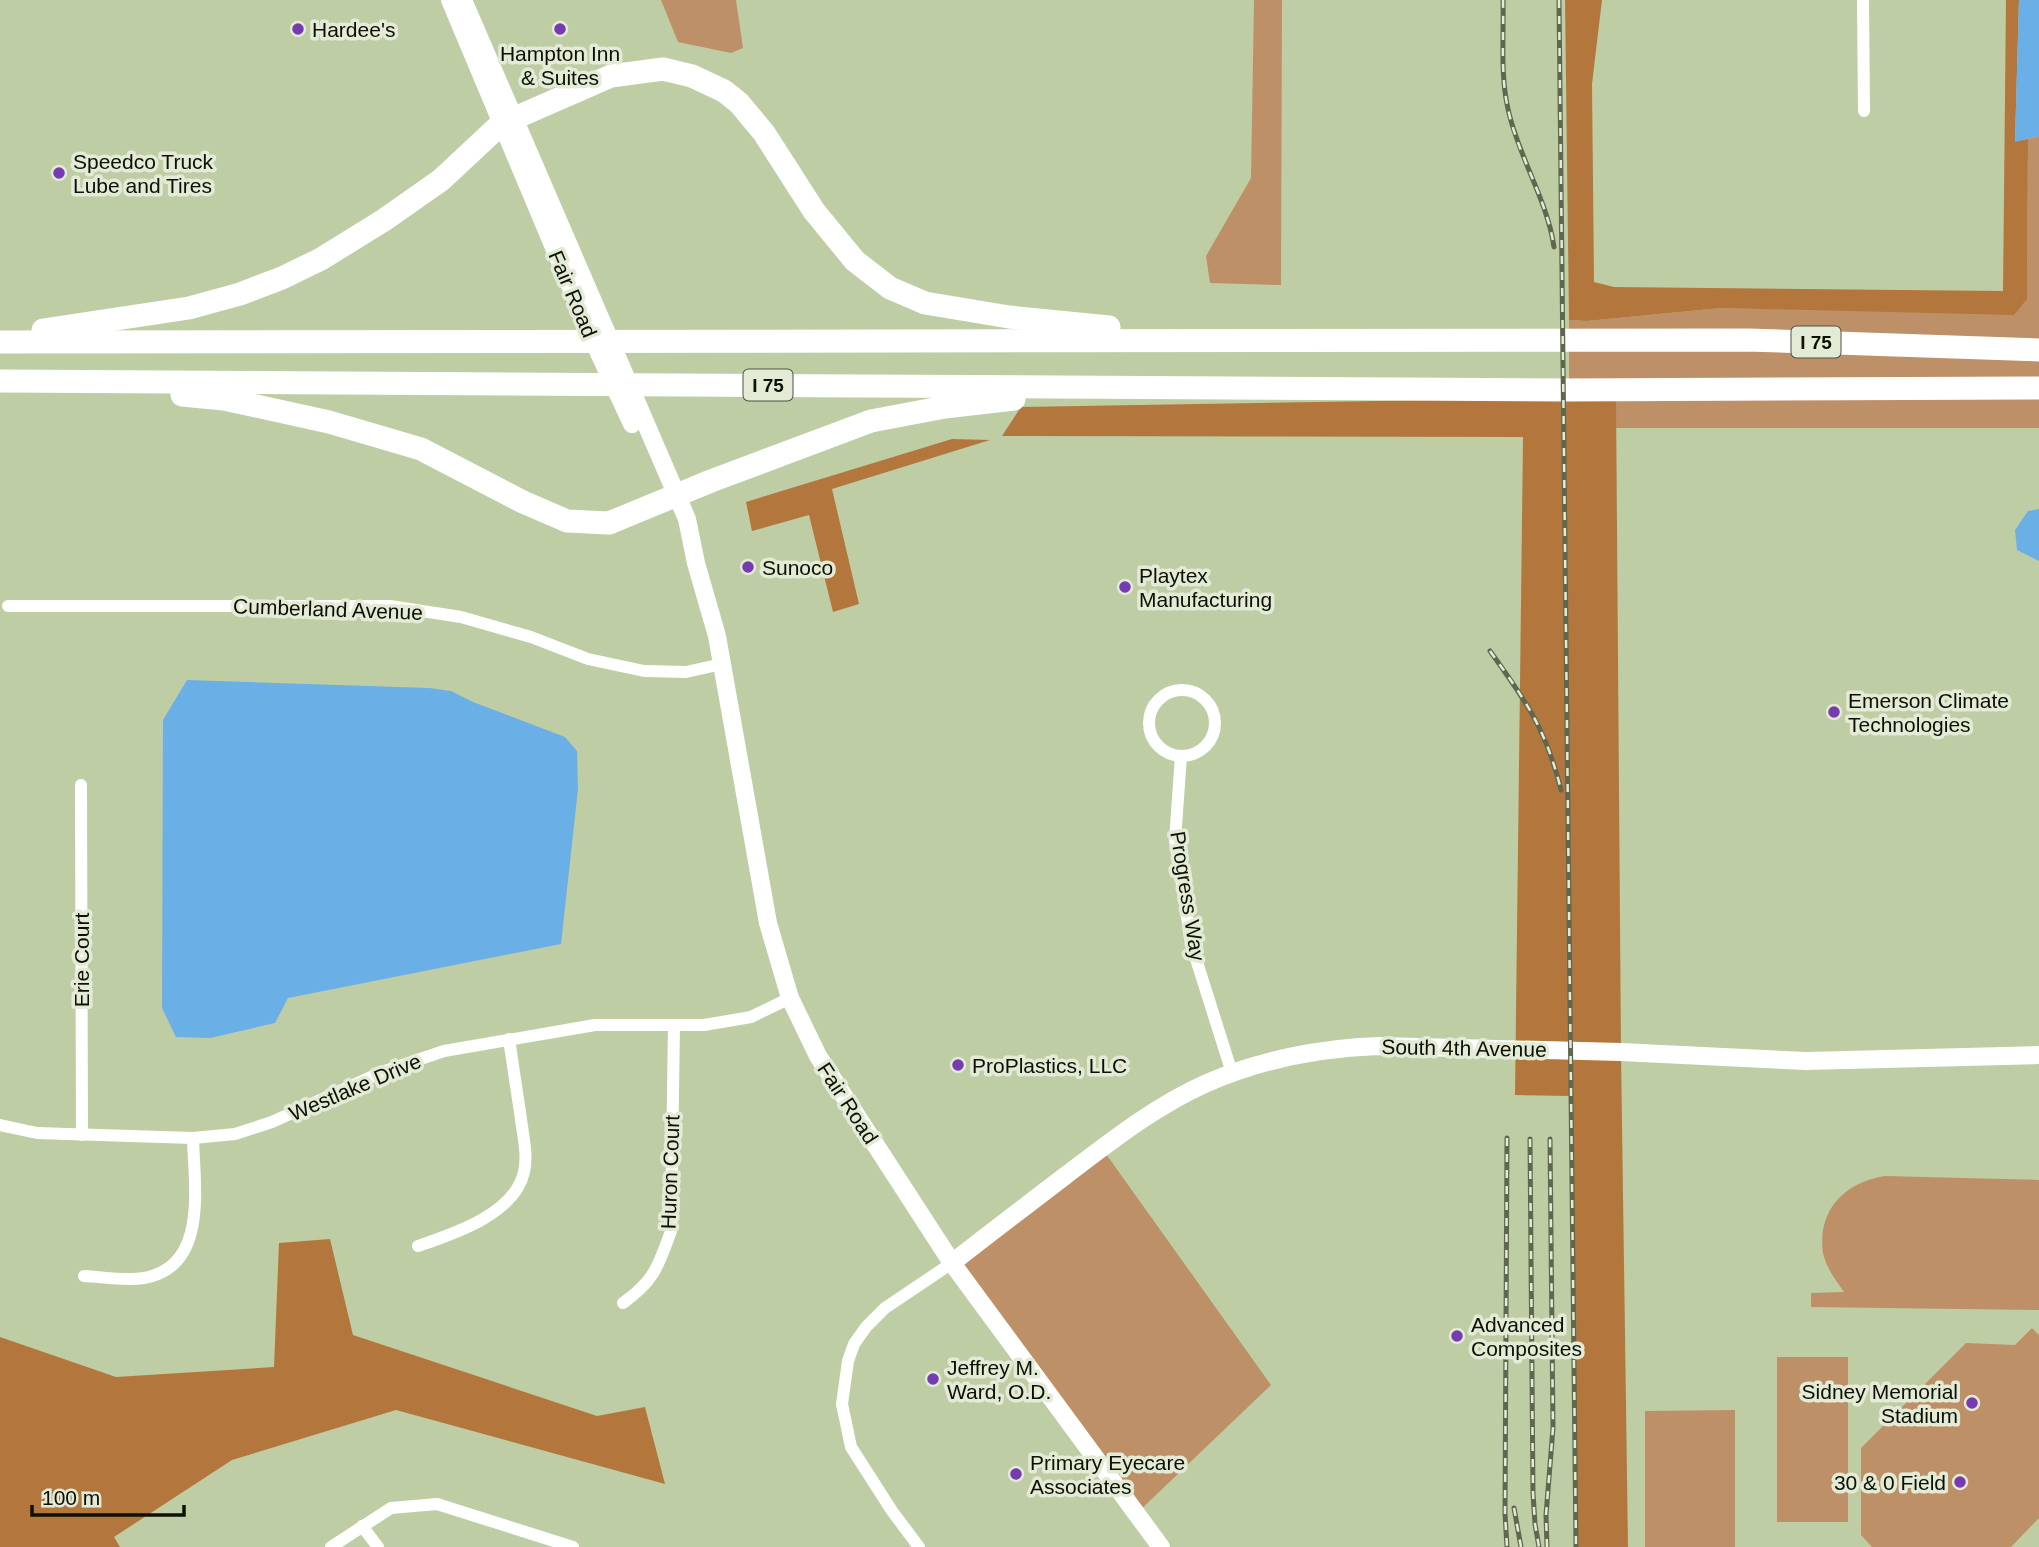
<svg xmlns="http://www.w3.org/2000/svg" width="2039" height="1547" font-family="Helvetica,sans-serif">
<rect width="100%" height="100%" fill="#bfcda4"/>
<!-- green -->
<g fill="#be9067">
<polygon points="661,0 736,0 743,48 731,53 678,42"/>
<polygon points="1254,0 1282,0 1281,285 1210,283 1206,256 1251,178"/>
<polygon points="2039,136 2039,428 1615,428 1616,397 1569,398 1569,320 1587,321 1721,308 1859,310 2027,299 2028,139"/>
<polygon points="1101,1147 1271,1385 1136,1514 952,1263"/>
<path d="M1885 1176 2039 1180V1310L1811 1307V1293L1844 1292C1836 1280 1826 1268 1823 1253 1817 1210 1845 1182 1885 1176Z"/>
<polygon points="2032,1328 2039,1335 2039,1518 2011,1547 1872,1547 1861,1535 1861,1448 1966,1343 2015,1345"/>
<rect x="1777" y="1357" width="71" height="165"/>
<polygon points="1735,1410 1735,1547 1645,1547 1645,1411"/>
</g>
<!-- forest -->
<g fill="#b3773d">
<polygon points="1565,0 1602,0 1592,84 1594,282 1614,287 2003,291 2006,0 2019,0 2015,141 2028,139 2027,299 2014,315 1721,308 1587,321 1569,320"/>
<polygon points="1616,397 1621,1052 1628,1547 1576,1547 1571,1096 1515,1095 1523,437 1002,436 1021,407"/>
<polygon points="952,439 990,440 832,489 859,604 833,612 809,515 752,531 746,502"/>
<polygon points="330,1239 353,1335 597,1416 645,1407 665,1484 396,1410 232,1460 114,1537 120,1547 0,1547 0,1337 116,1377 274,1367 279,1243"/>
</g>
<!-- water -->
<g fill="#6aafe5">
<polygon points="2019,0 2039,0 2039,136 2015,142"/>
<polygon points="2039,509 2039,561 2017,550 2015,530 2028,511"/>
<polygon points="187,680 429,688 451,691 473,702 565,737 577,751 578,789 561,944 288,998 275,1023 210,1038 176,1037 162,1008 163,720"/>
</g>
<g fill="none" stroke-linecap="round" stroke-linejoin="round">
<!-- street -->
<g stroke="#fff" stroke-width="12">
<polyline points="1863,0 1864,111"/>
<polyline points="8,606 390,606 461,617 531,637 588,659 644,671 686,672 722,664"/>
<circle cx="1182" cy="723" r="33"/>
<polyline points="1181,756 1175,840 1191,943 1232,1073"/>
<polyline points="81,785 82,1135"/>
<polyline points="0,1125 37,1133 193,1138 235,1134 272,1122 382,1072 444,1051 595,1025 704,1025 751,1017 790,998"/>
<path d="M418 1246C453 1234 515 1214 524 1172 528 1155 523 1136 521 1119 517 1092 513 1066 509 1039"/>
<path d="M84 1276C103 1277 125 1281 144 1278 209 1267 194 1185 193 1138"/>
<path d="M623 1303C654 1281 658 1267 671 1231L674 1025"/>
<polyline points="362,1526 378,1547"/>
<polyline points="331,1547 391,1508 437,1504 573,1547"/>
<polyline points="919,1547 892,1511 851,1447 842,1404 848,1361 854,1344 866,1327 885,1308 952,1263"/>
</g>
<!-- secondary -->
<g stroke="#fff" stroke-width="18">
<polyline points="450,0 592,338 632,424"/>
<polyline points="463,0 687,519 696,563 717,636 768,923 790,998 818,1056 952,1263 1161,1547"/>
<path d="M952 1263C989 1234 1027 1205 1065 1176 1110 1142 1155 1106 1207 1083 1260 1060 1321 1048 1378 1046L1621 1052 1806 1061 2039 1055"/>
</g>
<!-- highway -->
<g stroke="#fff" stroke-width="23">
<polyline points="43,330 189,308 240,294 282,278 321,259 384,220 441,180 501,124 611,76 663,69 692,76 724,91 739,103 764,133 814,211 855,261 890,288 925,303 1009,317 1109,327"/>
<polyline points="0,342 1748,340 2039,350"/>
<polyline points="0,381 1565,390 2039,388"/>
<polyline points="182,395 224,399 329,422 421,449 523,502 567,521 609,523 711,481 871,421 945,407 1014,399"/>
</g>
<defs>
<g id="rail">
<path d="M1503 0C1504 35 1500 74 1508 109 1518 156 1547 199 1554 247"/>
<polyline points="1559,0 1576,1547"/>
<path d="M1490 651C1526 701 1546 729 1561 790"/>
<polyline points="1507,1138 1505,1514 1507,1547"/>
<polyline points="1530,1139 1533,1493 1535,1524 1539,1547"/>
<polyline points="1514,1508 1521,1547"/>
<polyline points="1547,1547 1546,1515 1553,1428 1550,1139"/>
</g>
</defs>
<!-- rail casing -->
<use href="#rail" stroke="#5f684e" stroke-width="5"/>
<!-- rail -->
<use href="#rail" stroke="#e3ebd6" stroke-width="2.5" stroke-dasharray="8" stroke-linecap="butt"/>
</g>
<!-- markers -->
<g fill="#763bb1" stroke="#e3ebd6" stroke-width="2.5">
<circle cx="298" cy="29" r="7"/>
<circle cx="560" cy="29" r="7"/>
<circle cx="59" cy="173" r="7"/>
<circle cx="748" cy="567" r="7"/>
<circle cx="1125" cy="587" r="7"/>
<circle cx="1834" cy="712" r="7"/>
<circle cx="958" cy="1065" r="7"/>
<circle cx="1457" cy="1336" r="7"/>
<circle cx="933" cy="1379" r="7"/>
<circle cx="1972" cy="1403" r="7"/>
<circle cx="1016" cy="1474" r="7"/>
<circle cx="1960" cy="1482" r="7"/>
</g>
<g text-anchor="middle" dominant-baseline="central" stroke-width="7" stroke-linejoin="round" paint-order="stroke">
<!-- shield labels -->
<g fill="#e3ebd6" stroke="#4c5243" stroke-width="2">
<rect x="1791.5" y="326.5" width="49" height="31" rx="5"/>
<rect x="743.5" y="369.5" width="49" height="31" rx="5"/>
</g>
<g font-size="19" font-weight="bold" fill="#0c1104">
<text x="1816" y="342">I 75</text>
<text x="768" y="385">I 75</text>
</g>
<!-- poi labels -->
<g font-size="21" fill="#0c1104" stroke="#e3ebd6" text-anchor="start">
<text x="312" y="29">Hardee's</text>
<text x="560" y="53" text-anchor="middle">Hampton Inn<tspan x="560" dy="24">&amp; Suites</tspan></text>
<text x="73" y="161">Speedco Truck<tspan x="73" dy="24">Lube and Tires</tspan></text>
<text x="762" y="567">Sunoco</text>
<text x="1139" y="575">Playtex<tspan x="1139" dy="24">Manufacturing</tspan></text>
<text x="1848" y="700">Emerson Climate<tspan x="1848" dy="24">Technologies</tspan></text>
<text x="972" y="1065">ProPlastics, LLC</text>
<text x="1471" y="1324">Advanced<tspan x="1471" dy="24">Composites</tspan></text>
<text x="947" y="1367">Jeffrey M.<tspan x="947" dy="24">Ward, O.D.</tspan></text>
<text x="1958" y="1391" text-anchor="end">Sidney Memorial<tspan x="1958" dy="24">Stadium</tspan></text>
<text x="1030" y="1462">Primary Eyecare<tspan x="1030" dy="24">Associates</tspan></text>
<text x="1946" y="1482" text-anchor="end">30 &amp; 0 Field</text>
</g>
<!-- street labels -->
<g font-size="21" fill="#0c1104" stroke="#e3ebd6">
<text transform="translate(573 294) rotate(67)">Fair Road</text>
<text transform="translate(328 609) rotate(2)">Cumberland Avenue</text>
<text transform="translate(1188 896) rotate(81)">Progress Way</text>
<text transform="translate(81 960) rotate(-90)">Erie Court</text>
<text transform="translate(1464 1048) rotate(1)">South 4th Avenue</text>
<text transform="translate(355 1087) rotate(-23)">Westlake Drive</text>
<text transform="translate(848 1103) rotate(57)">Fair Road</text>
<text transform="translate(670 1172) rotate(-88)">Huron Court</text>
</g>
</g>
<!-- scale -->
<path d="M32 1505v10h152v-10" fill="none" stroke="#0c1104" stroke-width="3.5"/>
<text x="42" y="1505" font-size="21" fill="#0c1104" stroke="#e3ebd6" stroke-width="5" paint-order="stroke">100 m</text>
</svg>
